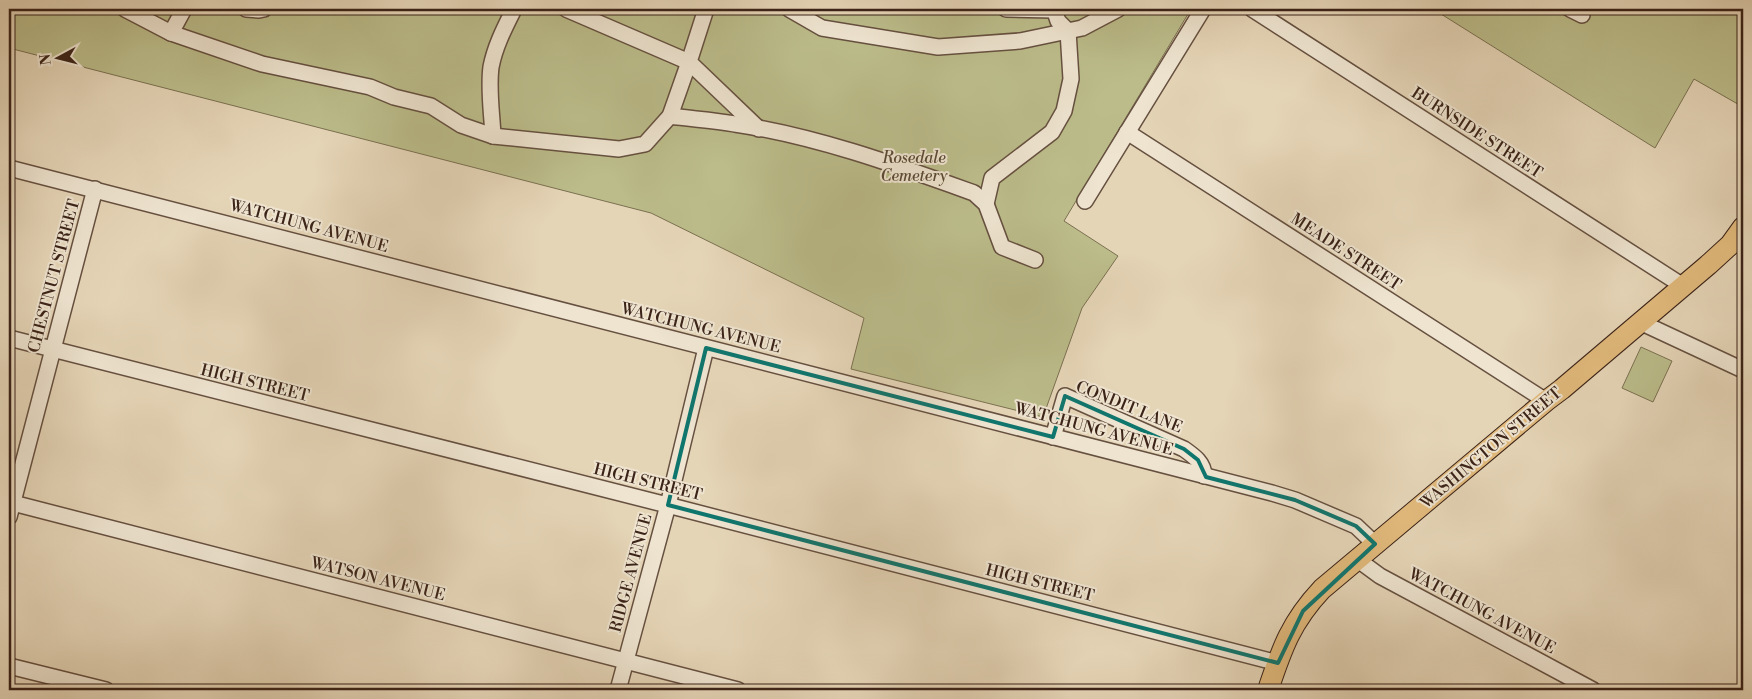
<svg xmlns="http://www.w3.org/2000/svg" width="1752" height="699" font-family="'Libre Bodoni',serif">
<rect width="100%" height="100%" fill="#e5d5b7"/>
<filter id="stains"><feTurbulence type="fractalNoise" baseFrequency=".004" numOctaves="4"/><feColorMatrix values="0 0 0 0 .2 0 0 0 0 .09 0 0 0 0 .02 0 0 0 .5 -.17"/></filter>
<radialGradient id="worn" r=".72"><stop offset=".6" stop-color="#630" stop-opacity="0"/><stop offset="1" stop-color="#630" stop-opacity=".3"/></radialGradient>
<!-- green -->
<g fill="#bbbc8a" stroke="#7b7051">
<polygon points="9,9 1191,9 1064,221 1118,256 1082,308 1043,417 851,369 864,318 651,213 9,48"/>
<polygon points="1433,9 1743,9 1743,107 1694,79 1655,148"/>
<polygon points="1641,347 1672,361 1653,402 1622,388"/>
</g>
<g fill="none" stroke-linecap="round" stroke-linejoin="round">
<defs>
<g id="minor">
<polyline points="125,9 171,33"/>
<polyline points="184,9 171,33 262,64 370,87 394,97 431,106 461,125 493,136 619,149 645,144 670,116 689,62 566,9"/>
<polyline points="246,9 259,10 264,9"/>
<polyline points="706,9 689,62 759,129"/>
<polyline points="789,9 822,28 938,47 1020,41 1082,28 1118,9"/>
<polyline points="1006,9 1054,10"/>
<polyline points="1252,9 1683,286"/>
<polyline points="1570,9 1582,15"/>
<path d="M670 116C692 119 713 120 735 124 816 136 896 165 974 193L986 204 1002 247 1035 260"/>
<polyline points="1127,132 1546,401"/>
<path d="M493 136C492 114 488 89 491 67 495 46 505 27 514 9"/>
<polyline points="9,168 1272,493 1295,500 1356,526 1375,544"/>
<polyline points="1085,201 1203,9"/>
<polyline points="986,204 992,178 1052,132 1064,111 1071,79 1068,31 1058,21 1054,9"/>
<polyline points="1640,322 1743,370"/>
<polyline points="9,338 679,508 1278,663"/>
<path d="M1053 437 1065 396 1184 449C1194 456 1204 463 1204 476"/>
<polyline points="9,502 738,690"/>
<polyline points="9,517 95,189"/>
<polyline points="1359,558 1365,565 1380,576 1593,690"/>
<polyline points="9,666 106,690"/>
<polyline points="618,690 668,505 706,348"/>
</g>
<path id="major" d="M1268 690C1282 648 1291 622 1322 589L1546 401 1562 389 1708 265 1730 245 1743 227"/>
</defs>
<!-- minor casing -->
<use href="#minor" stroke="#665040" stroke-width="18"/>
<!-- major casing -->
<use href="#major" stroke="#3b2318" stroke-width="22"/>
<!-- minor -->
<use href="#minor" stroke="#eee4d0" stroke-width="15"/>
<!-- major -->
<use href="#major" stroke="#e2ba7c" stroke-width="20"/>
</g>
<!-- marked area -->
<path fill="none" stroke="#0f766e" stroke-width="4" stroke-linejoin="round" d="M706 348 1053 437 1065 396 1184 449 1198 460 1206 477 1295 500 1356 526 1375 544 1303 611 1278 663 668 505Z"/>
<g text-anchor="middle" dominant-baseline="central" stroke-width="4" stroke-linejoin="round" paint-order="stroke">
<!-- street labels -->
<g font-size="16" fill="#3b2318" stroke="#eee4d0">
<text transform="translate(1477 133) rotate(33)">BURNSIDE STREET</text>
<text transform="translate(309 226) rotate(15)">WATCHUNG AVENUE</text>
<text transform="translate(1346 252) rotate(33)">MEADE STREET</text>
<text transform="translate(54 276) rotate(-75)">CHESTNUT STREET</text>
<text transform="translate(701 328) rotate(14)">WATCHUNG AVENUE</text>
<text transform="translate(255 383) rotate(14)">HIGH STREET</text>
<text transform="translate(1129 407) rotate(22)">CONDIT LANE</text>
<text transform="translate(1094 429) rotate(15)">WATCHUNG AVENUE</text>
<text transform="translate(1491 448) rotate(-40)">WASHINGTON STREET</text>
<text transform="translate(648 482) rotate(14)">HIGH STREET</text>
<text transform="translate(631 573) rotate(-75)">RIDGE AVENUE</text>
<text transform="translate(378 579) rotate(14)">WATSON AVENUE</text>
<text transform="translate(1040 583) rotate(14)">HIGH STREET</text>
<text transform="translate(1482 611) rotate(28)">WATCHUNG AVENUE</text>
</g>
<!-- park labels -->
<g font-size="16" font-style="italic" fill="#5b4934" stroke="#eee4d0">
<text x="914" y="158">Rosedale<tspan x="914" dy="18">Cemetery</tspan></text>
</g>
</g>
<!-- margin -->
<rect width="1752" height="699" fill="none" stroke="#e5d5b7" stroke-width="30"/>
<rect x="10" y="10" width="1732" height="679" fill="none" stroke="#3b2318" stroke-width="2.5"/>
<rect x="15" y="15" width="1722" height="669" fill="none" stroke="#3b2318"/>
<!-- north arrow -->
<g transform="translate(58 58) rotate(263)" stroke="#eee4d0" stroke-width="4" paint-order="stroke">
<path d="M0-4L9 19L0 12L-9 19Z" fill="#3b2318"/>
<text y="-8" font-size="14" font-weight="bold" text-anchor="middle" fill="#3b2318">N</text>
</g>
<rect width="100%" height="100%" filter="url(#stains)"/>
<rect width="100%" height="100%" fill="url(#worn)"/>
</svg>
